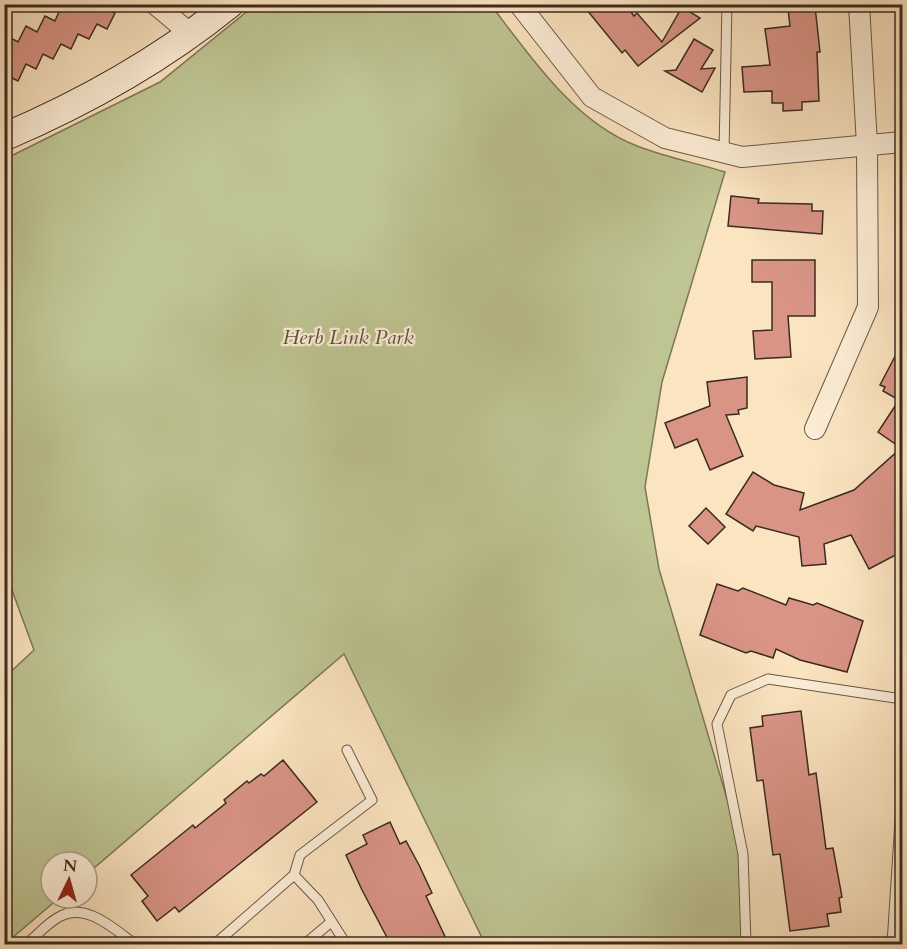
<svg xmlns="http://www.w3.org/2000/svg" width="907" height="949" font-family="Cardo,serif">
<rect width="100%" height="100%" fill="#fbe4c0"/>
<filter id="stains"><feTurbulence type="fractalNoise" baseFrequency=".00333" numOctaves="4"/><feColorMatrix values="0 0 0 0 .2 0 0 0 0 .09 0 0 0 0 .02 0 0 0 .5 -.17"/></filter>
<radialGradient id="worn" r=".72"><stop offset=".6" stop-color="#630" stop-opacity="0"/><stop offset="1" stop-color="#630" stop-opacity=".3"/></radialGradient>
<!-- green -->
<path fill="#bec492" stroke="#7d7759" stroke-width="1.5" d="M255 5H491C530 56 574 122 637 146 665 157 696 163 725 172L662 382 645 487 659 569 741 846 746 944H485L344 654 87 874V862H51V898H59L5 944V677L34 650 5 571V159L160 82Z"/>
<!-- building -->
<g fill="#d99486" stroke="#3c2a20" stroke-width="1.5">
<polygon points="76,4 99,4 115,13 107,29 97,24 89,39 78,34 71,49 61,44 53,59 43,54 36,69 26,64 18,81 4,74 4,46 9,37 18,42 26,26 37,32 45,16 55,21 62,5 73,11"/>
<polygon points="582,4 625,4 634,16 637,13 662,42 682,7 700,18 638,66 625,50 622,53"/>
<polygon points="815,6 820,52 817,52 819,101 802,102 802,110 783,111 783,103 772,103 772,91 744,92 742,67 770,65 765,29 790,26 788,9"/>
<polygon points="694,39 713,50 701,69 715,68 702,92 665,71 676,70"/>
<polygon points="731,196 759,199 758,203 812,204 812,211 823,211 822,234 728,226"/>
<polygon points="752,260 815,260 815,316 788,316 791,357 755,359 753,331 772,330 772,282 752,282"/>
<polygon points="903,341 903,551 869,569 851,535 824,544 826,564 802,566 799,537 756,526 753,531 726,514 753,472 774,485 804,493 800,510 854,490 901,448 878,432 899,400 883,391 885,387 880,385"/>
<polygon points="747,377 747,408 738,410 739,414 726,415 743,456 710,470 697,439 675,448 665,423 710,406 707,382"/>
<polygon points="706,508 725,527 708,544 689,526"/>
<polygon points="717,584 738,591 743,588 786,605 789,598 813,605 817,603 863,621 847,672 800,660 776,649 773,658 751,651 746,653 700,635"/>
<polygon points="801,711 809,775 816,773 826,849 833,848 842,897 839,898 841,912 827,914 829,926 790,931 780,854 773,855 763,780 757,781 750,728 763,726 762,716"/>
<polygon points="283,760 317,802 179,912 175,907 157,921 142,901 148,896 131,875 193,825 195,828 226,803 224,800 247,781 249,783 261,774 264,776"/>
<polygon points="390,822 400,844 406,841 419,865 432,893 426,896 449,945 391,945 362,890 346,855 367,844 363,835"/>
</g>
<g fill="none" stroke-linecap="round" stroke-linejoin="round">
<defs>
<g id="lane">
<polyline points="724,153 727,4"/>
<path d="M26 944C37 936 47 923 59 917 86 901 115 930 135 944"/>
<polyline points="215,944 294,875"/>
<polyline points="305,944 331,922"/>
<polyline points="346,944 318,900 294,875 300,855 372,800 347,750"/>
<polyline points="746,944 743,854 717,724 731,695 768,679 902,699"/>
<polyline points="892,944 902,789"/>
</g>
<g id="street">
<polyline points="155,4 192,35"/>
<polyline points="519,4 592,97 665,138 742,157 902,142"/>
<polyline points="815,429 868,307 867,145 859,4"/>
</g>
<path id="secondary" d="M4 137C86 102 161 60 230 4"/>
</defs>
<!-- lane casing -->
<use href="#lane" stroke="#6c5848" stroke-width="11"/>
<!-- street casing -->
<use href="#street" stroke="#6c5848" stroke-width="22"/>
<!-- secondary casing -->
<use href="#secondary" stroke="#3c2a20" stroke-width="29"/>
<!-- lane -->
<use href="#lane" stroke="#fcedd6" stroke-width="9"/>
<!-- street -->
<use href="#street" stroke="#fcedd6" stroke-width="20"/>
<!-- secondary -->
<use href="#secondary" stroke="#fcedd6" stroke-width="27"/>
</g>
<g text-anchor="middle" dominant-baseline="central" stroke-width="4.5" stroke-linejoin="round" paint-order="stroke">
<!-- park labels -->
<g font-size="21" font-style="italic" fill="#5c503c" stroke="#fcedd6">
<text x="348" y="337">Herb Link Park</text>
</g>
</g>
<!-- margin -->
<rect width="907" height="949" fill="none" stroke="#fbe4c0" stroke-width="24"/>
<rect x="6" y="6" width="895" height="937" fill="none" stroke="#3c2a20" stroke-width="3"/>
<rect x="12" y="12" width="883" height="925" fill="none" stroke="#3c2a20" stroke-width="1.5"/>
<!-- north arrow -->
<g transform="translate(69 880) rotate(5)"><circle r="28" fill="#fcedd6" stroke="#af9f8d" stroke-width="1.5"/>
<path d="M0-4.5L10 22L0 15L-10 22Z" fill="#8f2418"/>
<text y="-9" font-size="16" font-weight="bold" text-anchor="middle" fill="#3c2a20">N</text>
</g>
<rect width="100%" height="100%" filter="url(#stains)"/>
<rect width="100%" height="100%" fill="url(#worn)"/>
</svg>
